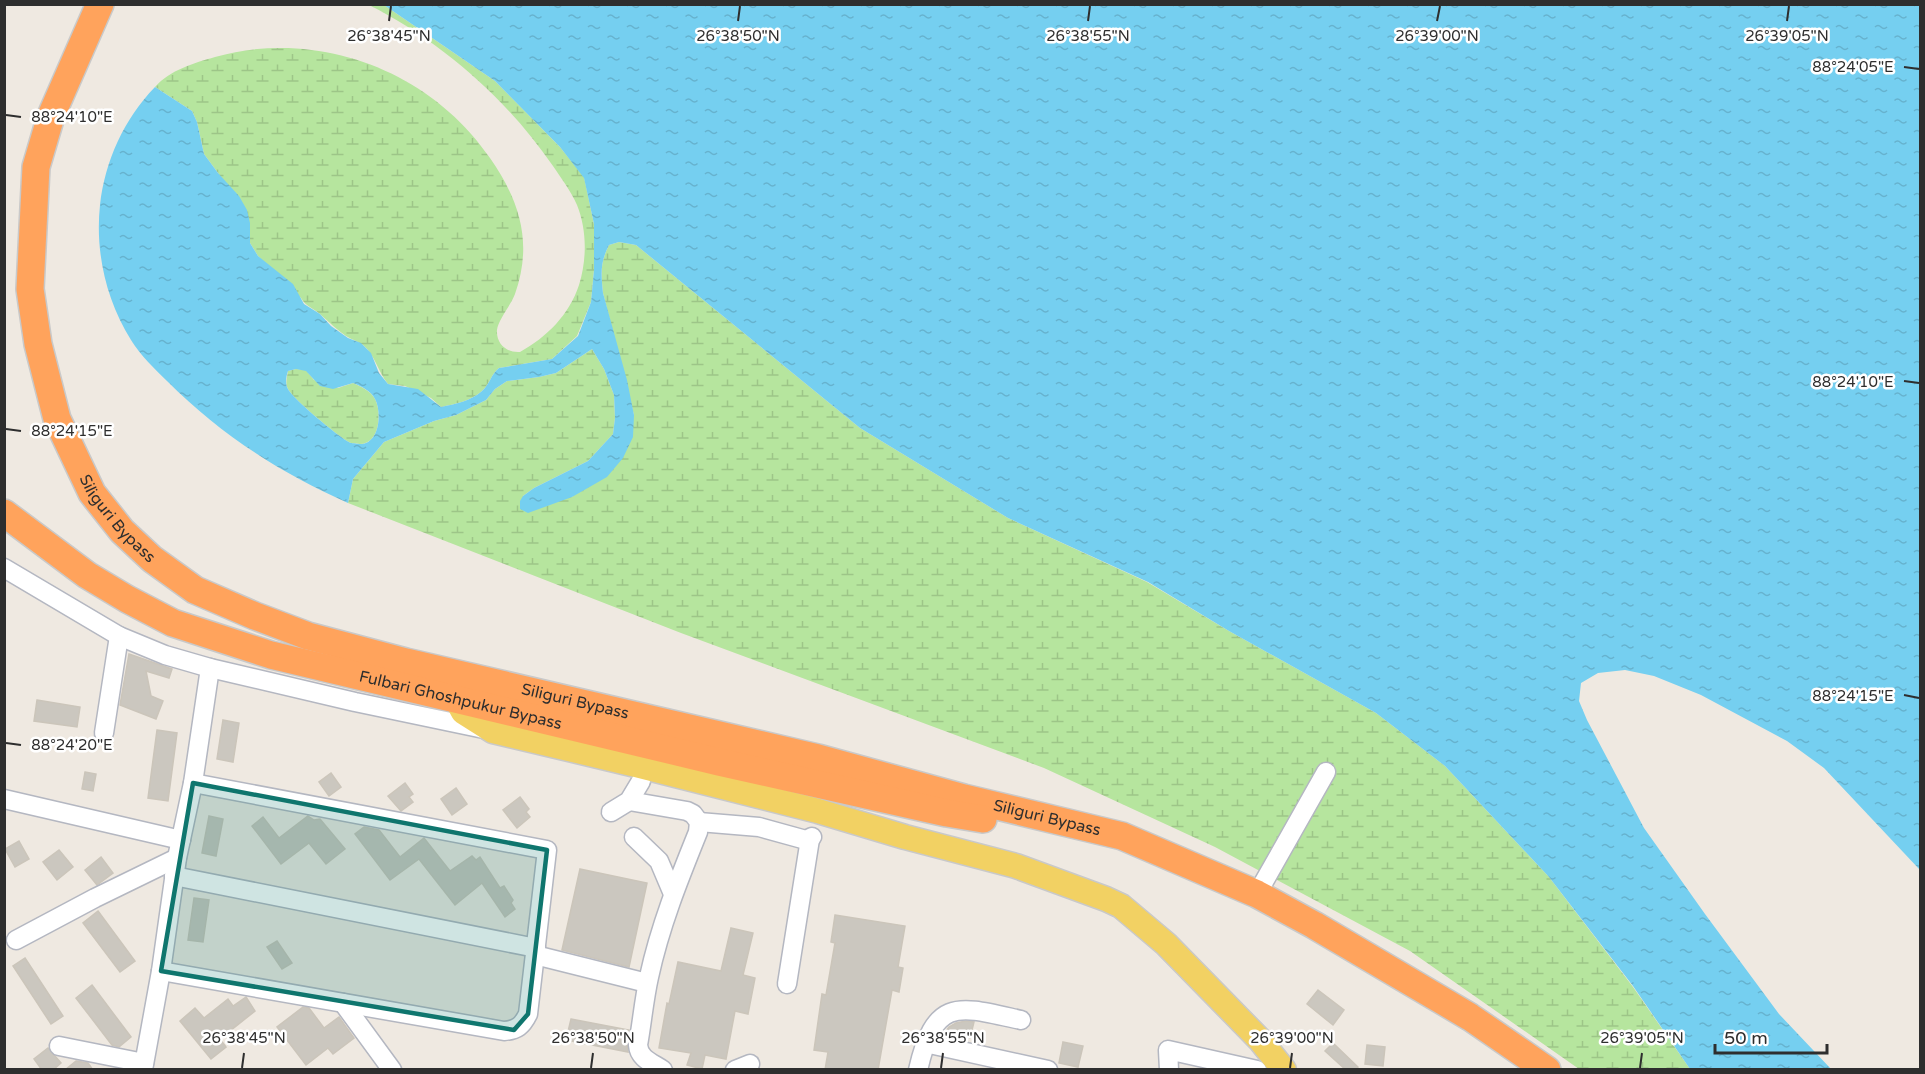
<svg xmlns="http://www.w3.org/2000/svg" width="1925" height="1074" font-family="'Varela Round',sans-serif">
<defs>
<pattern id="wetland-marsh" width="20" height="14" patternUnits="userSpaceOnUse" patternTransform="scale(1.5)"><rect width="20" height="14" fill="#b6e59e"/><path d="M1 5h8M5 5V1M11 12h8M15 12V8" fill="none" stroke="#9dc588"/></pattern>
<pattern id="water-ripples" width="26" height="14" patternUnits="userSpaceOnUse" patternTransform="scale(1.5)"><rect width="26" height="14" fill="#75cff0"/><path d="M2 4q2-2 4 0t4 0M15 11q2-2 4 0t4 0" fill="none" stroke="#66b2ce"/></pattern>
</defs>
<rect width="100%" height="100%" fill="#efe9e1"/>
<!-- wetland -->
<g fill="url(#wetland-marsh)">
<path d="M369 5H384L495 81 560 147 584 177 594 224V270L591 302 577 336 552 359 499 368C491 374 490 384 482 391 471 401 455 404 441 407L431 398 405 386 388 384C378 372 375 355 363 345 358 341 352 340 346 336 337 330 330 323 321 315 314 308 306 307 301 298L258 256 250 243 249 235 218 173 204 154 197 122 192 111 155 87C170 70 194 63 215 57 317 28 430 70 490 158 520 201 533 243 515 294 511 305 498 320 497 330 496 344 507 353 520 352 547 337 569 315 579 285 587 259 587 230 577 205 571 191 561 178 553 166 506 98 442 42 369 5Z"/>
<path d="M619 242 636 245 860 428 1008 518 1147 582 1229 631 1376 713 1445 766 1549 877 1633 987 1690 1069H1579L1410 951 1215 847 1044 768 681 633 348 503 353 479 384 442 434 421 456 415 486 400 495 389 507 381 539 377 556 373 592 349 604 369 614 395 615 418 613 434 588 461 534 488 523 496 572 497 634 415 603 293C601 273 600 263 609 245Z"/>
<path d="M296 369 306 370 314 380 338 388 353 383C360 386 371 391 375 399 382 412 380 444 360 444 359 444 352 443 351 443 341 439 292 398 288 389 285 384 287 377 288 371Z"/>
</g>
<!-- water -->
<path fill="url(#water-ripples)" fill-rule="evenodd" d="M384 5H1920V870L1824 768 1787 741 1701 695 1654 676 1625 670 1598 673 1581 683 1579 701 1587 720 1644 828 1705 914 1779 1014 1831 1069H1690L1633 986 1549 877 1445 766 1376 713 1229 631 1148 582 1008 518 860 428 636 245 619 242 609 245C600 263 601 273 603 293L627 380 634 415 633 437 623 458 607 477 572 497 528 513 520 509V501L523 496 534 488 588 461 613 434 615 418 614 395 604 369 592 349 556 373 539 377 507 381 495 389 486 400 456 415 434 421 384 442 353 479 348 503C280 473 220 434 167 381 155 369 140 355 131 340 106 300 95 252 100 205 105 161 124 119 155 87L192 111 197 122 204 154 218 173 239 196 247 210 250 223V243L258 256 293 284 304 304 320 314 331 326 348 338 361 343 371 353 379 373 388 384 418 389 441 407C455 404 471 401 482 391 490 384 491 374 499 368L552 359 578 336 591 302 594 270V224L584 178 560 147 495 81ZM296 369 306 371 320 386 333 389 353 383C361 386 371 391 375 399 382 412 380 444 360 444 359 444 352 443 351 443 341 439 292 398 288 389 285 384 286 377 288 371Z"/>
<!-- building -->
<g fill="#cbc7bf" stroke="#cbc5ba" stroke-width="1.5">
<polygon points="129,654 172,669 169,678 146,671 151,696 163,701 156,719 120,705"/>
<polygon points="37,700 80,707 77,727 34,721"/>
<polygon points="223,720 239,723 233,762 217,759"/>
<polygon points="157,730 177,733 168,801 148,798"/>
<polygon points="85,772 96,774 93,791 82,789"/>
<polygon points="331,773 341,787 329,796 319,782"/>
<polygon points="405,783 413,794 409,797 413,802 401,811 388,796"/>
<polygon points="456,788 467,804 452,815 441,799"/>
<polygon points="520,797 529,809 526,812 530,817 517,828 503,810"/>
<polygon points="209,816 223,819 216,856 202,853"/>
<polygon points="308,816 314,820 320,819 345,849 326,864 309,843 281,864 252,826 263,817 279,838"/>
<polygon points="364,827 379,830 400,857 424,838 450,871 472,856 476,860 480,857 500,888 504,886 513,900 511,903 515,909 505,917 482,883 455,905 419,859 390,880 355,834"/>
<polygon points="19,841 29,859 15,867 5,849"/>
<polygon points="59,850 73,867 57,880 43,862"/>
<polygon points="101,857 113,873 97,885 85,870"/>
<polygon points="580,869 647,883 629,967 562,950"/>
<polygon points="194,898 209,900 203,942 188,940"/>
<polygon points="98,911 135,961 120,972 83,923"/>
<polygon points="835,915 905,926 898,967 903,968 899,992 892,990 878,1070 825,1070 828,1052 814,1050 822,994 826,995 835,943 831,942"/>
<polygon points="731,928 753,933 743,975 755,978 748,1014 735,1011 726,1059 705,1055 702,1069 687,1065 691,1053 659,1048 667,1003 669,1004 678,962 721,971"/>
<polygon points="277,941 292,963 282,969 267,947"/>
<polygon points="25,958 63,1016 51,1024 13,966"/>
<polygon points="92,985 131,1037 119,1047 112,1045 76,998"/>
<polygon points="1318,990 1344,1010 1333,1025 1307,1004"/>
<polygon points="246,997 255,1011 220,1039 226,1047 211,1059 180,1021 195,1008 204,1018 228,999 233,1006"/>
<polygon points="303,1007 309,1008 324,1028 339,1017 354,1038 333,1054 328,1048 306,1065 277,1027"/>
<polygon points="571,1019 629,1030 627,1044 628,1052 566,1040"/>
<polygon points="966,1021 974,1022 970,1038 945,1032 949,1027 956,1023"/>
<polygon points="1063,1042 1083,1046 1078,1067 1059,1063"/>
<polygon points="1333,1043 1358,1067 1356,1070 1346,1070 1325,1051"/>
<polygon points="1367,1045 1385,1047 1383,1066 1365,1064"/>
<polygon points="48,1048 61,1063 53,1070 42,1070 34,1059"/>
<polygon points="76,1061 88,1063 93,1070 65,1070"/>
</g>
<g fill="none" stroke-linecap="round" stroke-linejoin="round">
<defs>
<g id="minor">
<polyline points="4,568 119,636 165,655 210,668 355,702 484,729"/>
<polyline points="104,733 119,636"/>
<polyline points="4,799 181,840"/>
<path d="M629 801 687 811 693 814 699 822 698 832C679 879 660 926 649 977 644 999 642 1023 638 1045 639 1059 653 1063 663 1070"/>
<polyline points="611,812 629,801 641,781"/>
<polyline points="699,822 759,827 806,840 812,837"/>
<polyline points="634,837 659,861 673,894"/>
<polyline points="174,876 536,948"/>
<polyline points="1257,894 1326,772"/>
<polyline points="16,940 95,898 177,858"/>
<polyline points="535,955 647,983"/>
<path d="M161 971 504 1031C517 1030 522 1026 528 1014L547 850 193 783"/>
<polyline points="787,984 810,839"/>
<polyline points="343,1003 392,1070"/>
<polyline points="925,1043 1048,1070"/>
<polyline points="59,1046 144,1063"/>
<polyline points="143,1070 161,971 177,858 193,783 210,668"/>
<polyline points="735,1070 750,1064"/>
<path d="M918 1070C935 996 958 1006 1021 1020"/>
<polyline points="1169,1070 1168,1050 1257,1070"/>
</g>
<polyline id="major" points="456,699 463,712 493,731 636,765 818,811 905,837 1016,866 1106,899 1121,906 1166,944 1260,1040 1284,1070"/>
<g id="highway">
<path id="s1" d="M100 4 51 116 36 167 30 289 38 344 57 419 92 493 122 531 152 559 195 590 255 616 308 636 406 662 818 758 964 798 1122 836 1257 894 1314 925 1470 1017 1547 1070"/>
<path id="s2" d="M4 513 87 575 127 599 173 623 271 655 719 762 947 813 983 819"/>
</g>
</defs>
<!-- minor casing -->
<use href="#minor" stroke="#b4b7c1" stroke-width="21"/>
<!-- major casing -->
<use href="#major" stroke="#c9c9c9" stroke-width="27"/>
<!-- highway casing -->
<use href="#highway" stroke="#c9c9c9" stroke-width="30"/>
<!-- minor -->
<use href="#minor" stroke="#fff" stroke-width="18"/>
<!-- major -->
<use href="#major" stroke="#f2d163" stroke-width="24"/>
<!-- highway -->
<use href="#highway" stroke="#ffa35c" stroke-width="27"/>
</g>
<!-- marked area -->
<path fill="#0f766e" fill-opacity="0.2" stroke="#0f766e" stroke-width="4.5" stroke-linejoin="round" d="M193 783 547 850 528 1014 514 1030 161 971Z"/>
<!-- ticks -->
<path fill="none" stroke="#2e2e2e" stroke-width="2" d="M389 21 391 6M738 21 740 6M1088 21 1090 6M1437 21 1440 6M1787 21 1789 6M1904 67 1919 69M6 115 21 117M1904 381 1919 383M6 429 21 431M1904 695 1919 698M6 743 21 745M242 1068 244 1053M591 1068 593 1053M941 1068 943 1053M1290 1068 1292 1053M1640 1068 1642 1053"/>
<g text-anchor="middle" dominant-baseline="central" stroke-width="5" stroke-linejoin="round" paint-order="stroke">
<!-- street labels -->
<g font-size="16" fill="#2e2e2e" stroke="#fff">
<text stroke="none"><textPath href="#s1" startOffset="548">Siliguri Bypass</textPath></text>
<text stroke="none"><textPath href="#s2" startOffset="500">Fulbari Ghoshpukur Bypass</textPath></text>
<text stroke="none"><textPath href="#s1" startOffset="1052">Siliguri Bypass</textPath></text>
<text stroke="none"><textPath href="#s1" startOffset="1538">Siliguri Bypass</textPath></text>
</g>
</g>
<g font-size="15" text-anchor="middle" fill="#2e2e2e" stroke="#fff" stroke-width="5" stroke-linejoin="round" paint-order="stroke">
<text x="389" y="41">26°38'45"N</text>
<text x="738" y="41">26°38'50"N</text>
<text x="1088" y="41">26°38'55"N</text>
<text x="1437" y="41">26°39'00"N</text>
<text x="1787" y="41">26°39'05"N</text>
<text x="1853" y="72">88°24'05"E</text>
<text x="72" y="122">88°24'10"E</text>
<text x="1853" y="387">88°24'10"E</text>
<text x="72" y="436">88°24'15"E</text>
<text x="1853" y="701">88°24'15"E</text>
<text x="72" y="750">88°24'20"E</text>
<text x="244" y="1043">26°38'45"N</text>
<text x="593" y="1043">26°38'50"N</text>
<text x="943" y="1043">26°38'55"N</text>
<text x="1292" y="1043">26°39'00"N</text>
<text x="1642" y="1043">26°39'05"N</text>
</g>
<!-- border -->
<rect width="1925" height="1074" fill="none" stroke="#2e2e2e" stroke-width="12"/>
<!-- scale -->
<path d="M1715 1044v9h112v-9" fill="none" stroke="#2e2e2e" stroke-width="3"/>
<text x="1724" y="1044" font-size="18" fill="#2e2e2e" stroke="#ffffff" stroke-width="4.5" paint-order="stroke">50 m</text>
</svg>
